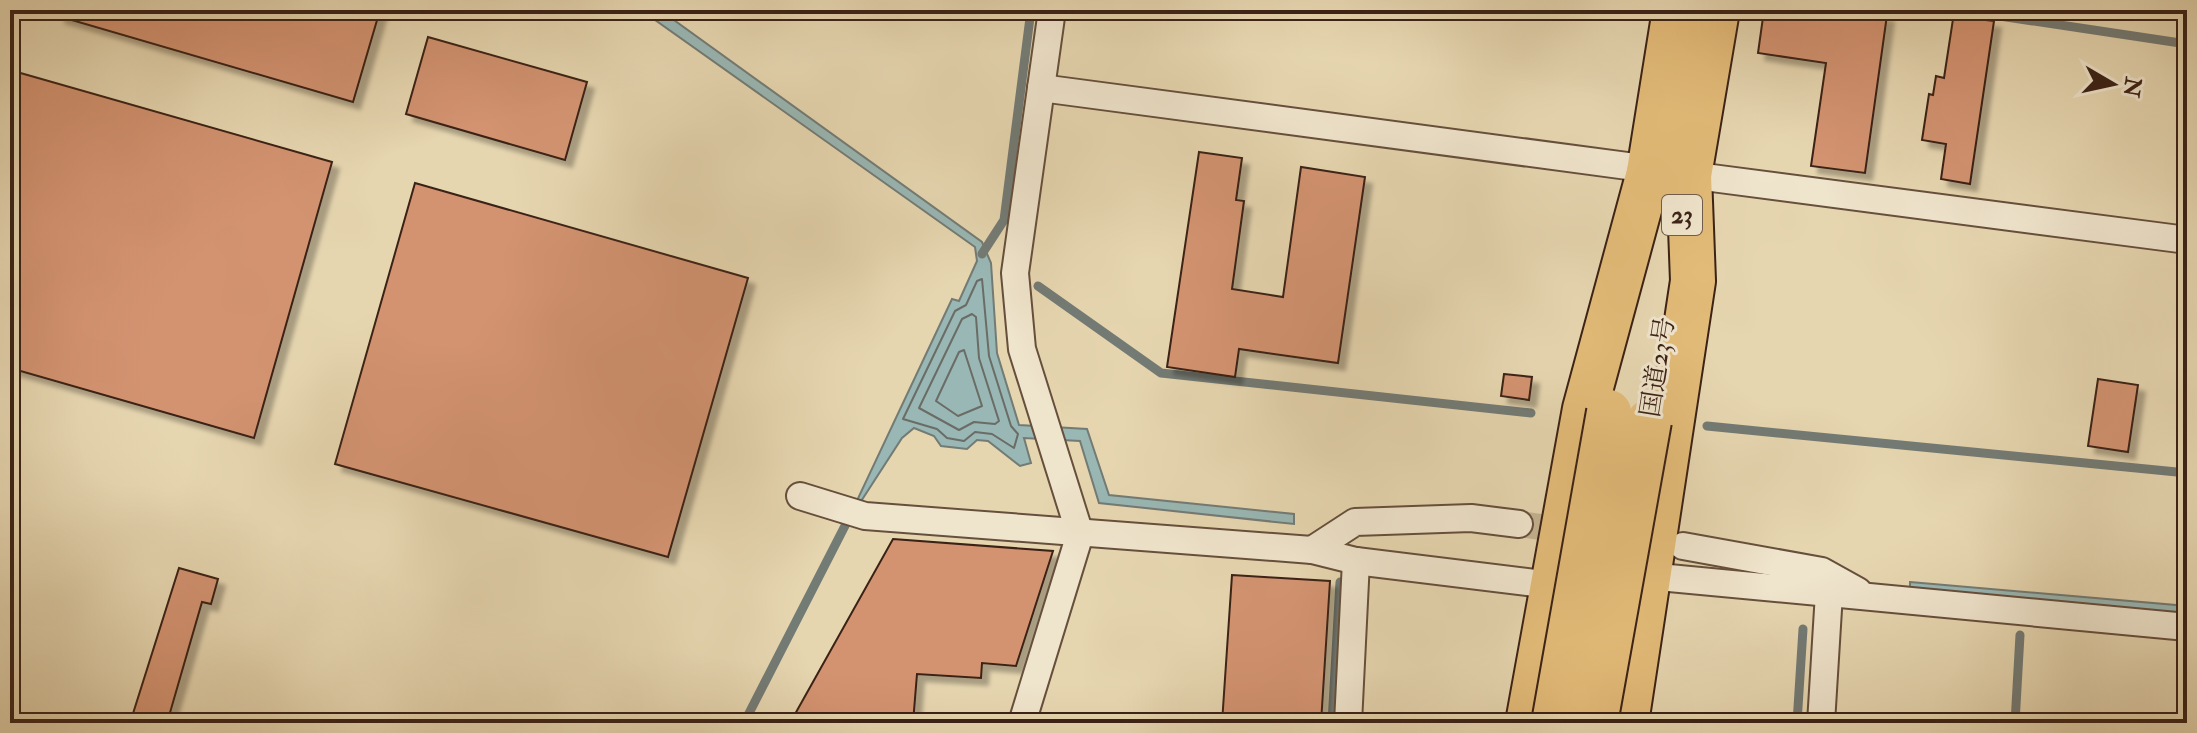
<svg xmlns="http://www.w3.org/2000/svg" width="2197" height="733" font-family="'IM FELL Double Pica','Noto Serif JP',serif">
<defs>
<filter id="shadow"><feDropShadow dx="7" dy="7" stdDeviation="2" flood-color="#0004"/></filter>
</defs>
<rect width="100%" height="100%" fill="#e6d6b0"/>
<filter id="stains"><feTurbulence type="fractalNoise" baseFrequency=".0025" numOctaves="4"/><feColorMatrix values="0 0 0 0 .2 0 0 0 0 .09 0 0 0 0 .02 0 0 0 .5 -.17"/></filter>
<radialGradient id="worn" r=".72"><stop offset=".6" stop-color="#630" stop-opacity="0"/><stop offset="1" stop-color="#630" stop-opacity=".3"/></radialGradient>
<!-- water -->
<g fill="#99b7b4" stroke="#737b75" stroke-width="2">
<polygon points="641,10 660,10 982,242 991,263 997,353 1019,425 1087,429 1109,495 1294,514 1294,524 1099,503 1080,441 1024,438 1031,463 1020,466 988,441 977,440 967,449 941,446 934,436 914,428 902,438 845,526 952,299 959,301 977,261 975,247"/>
<polygon points="1910,582 2187,606 2187,616 1910,591"/>
</g>
<g fill="none" stroke-linecap="round" stroke-linejoin="round">
<!-- shore -->
<g stroke="#6a6c65" stroke-width="2">
<polygon points="982,279 989,356 1011,426 1018,434 1014,448 992,434 975,432 964,441 947,438 937,429 903,419 955,311 966,305 977,281"/>
<polygon points="972,314 976,317 979,358 999,421 995,424 974,422 959,430 919,408 962,319"/>
<polygon points="964,350 982,406 958,416 936,401 959,352"/>
</g>
<!-- stream -->
<g stroke="#737b75" stroke-width="9">
<polyline points="1960,10 2187,44"/>
<polyline points="982,254 1004,220 1031,10"/>
<polyline points="1038,286 1161,373 1531,413"/>
<polyline points="1707,426 2187,473"/>
<polyline points="744,723 850,516"/>
<polyline points="1332,723 1340,582"/>
<polyline points="1797,723 1803,629"/>
<polyline points="2015,723 2020,635"/>
</g>
</g>
<!-- building -->
<g fill="#d39371" stroke="#3b2216" stroke-width="2" filter="url(#shadow)">
<polygon points="59,10 380,10 353,102 58,16"/>
<polygon points="1764,10 1852,10 1887,15 1865,173 1811,166 1826,63 1758,53"/>
<polygon points="1960,17 1994,21 1970,184 1941,179 1946,144 1922,140 1929,94 1933,95 1936,76 1944,78 1953,19"/>
<polygon points="428,37 587,82 565,160 406,114"/>
<polygon points="10,70 332,162 254,438 10,368"/>
<polygon points="1199,152 1242,158 1236,200 1244,201 1232,289 1283,297 1301,167 1365,177 1338,363 1239,349 1235,377 1167,367"/>
<polygon points="415,183 748,278 668,557 335,464"/>
<polygon points="1504,374 1532,377 1529,400 1501,396"/>
<polygon points="2098,379 2138,385 2128,452 2088,446"/>
<polygon points="893,539 1053,551 1016,666 982,663 981,678 917,674 913,723 790,723"/>
<polygon points="179,568 218,579 211,604 202,602 167,723 130,723"/>
<polygon points="1232,575 1330,581 1321,723 1222,723"/>
</g>
<g fill="none" stroke-linecap="round" stroke-linejoin="round">
<!-- minor-tunnel -->
<polyline stroke="#c4b291" stroke-width="26" stroke-dasharray="26 13" stroke-linecap="butt" points="1519,524 1577,532"/>
<defs>
<g id="minor">
<polyline points="1041,88 1650,169"/>
<polyline points="1689,175 2187,240"/>
<polyline points="800,496 865,516 1312,550 1356,561 1551,585"/>
<polyline points="1683,546 1822,571 1858,591"/>
<polyline points="1312,550 1355,522 1471,518 1519,524"/>
<polyline points="1648,576 2187,627"/>
<polyline points="1022,723 1080,534 1022,349 1015,273 1052,10"/>
<polyline points="1348,723 1356,561"/>
<polyline points="1821,723 1829,593"/>
</g>
<g id="trunk">
<polyline points="1645,197 1675,10"/>
<polyline points="1684,205 1717,10"/>
<polyline points="1528,723 1585,409 1650,169"/>
<polyline points="1626,723 1693,281 1689,175"/>
</g>
</defs>
<!-- minor casing -->
<use href="#minor" stroke="#664f3c" stroke-width="30"/>
<!-- trunk casing -->
<use href="#trunk" stroke="#3b2216" stroke-width="48"/>
<!-- minor -->
<use href="#minor" stroke="#efe4cc" stroke-width="26"/>
<!-- trunk -->
<use href="#trunk" stroke="#e3bb78" stroke-width="44"/>
<defs>
<g id="trunk-bridge">
<polyline points="1554,723 1609,412"/>
<polyline points="1595,723 1649,421"/>
</g>
</defs>
<!-- trunk-bridge casing -->
<use href="#trunk-bridge" stroke="#3b2216" stroke-width="48" stroke-linecap="butt"/>
<!-- trunk-bridge -->
<use href="#trunk-bridge" stroke="#e3bb78" stroke-width="44"/>
</g>
<g text-anchor="middle" dominant-baseline="central" stroke-width="6" stroke-linejoin="round" paint-order="stroke">
<!-- shield labels -->
<rect fill="#efe4cc" stroke="#715c4d" stroke-width="2" x="1662" y="195" width="40" height="40" rx="6"/>
<g font-size="24" font-weight="bold" fill="#3b2216">
<text x="1682" y="215">23</text>
</g>
<!-- street labels -->
<g font-size="26" fill="#3b2216" stroke="#efe4cc">
<text transform="translate(1658 367) rotate(-81)">国道23号</text>
</g>
</g>
<!-- margin -->
<rect width="2197" height="733" fill="none" stroke="#e6d6b0" stroke-width="40"/>
<rect x="12" y="12" width="2173" height="709" fill="none" stroke="#3b2216" stroke-width="4"/>
<rect x="20" y="20" width="2157" height="693" fill="none" stroke="#3b2216" stroke-width="2"/>
<!-- north arrow -->
<g transform="translate(2113 84) rotate(99)" stroke="#efe4cc" stroke-width="6" paint-order="stroke">
<path d="M0-6L14 30L0 20L-14 30Z" fill="#3b2216"/>
<text y="-12" font-size="22" font-weight="bold" text-anchor="middle" fill="#3b2216">N</text>
</g>
<rect width="100%" height="100%" filter="url(#stains)"/>
<rect width="100%" height="100%" fill="url(#worn)"/>
</svg>
